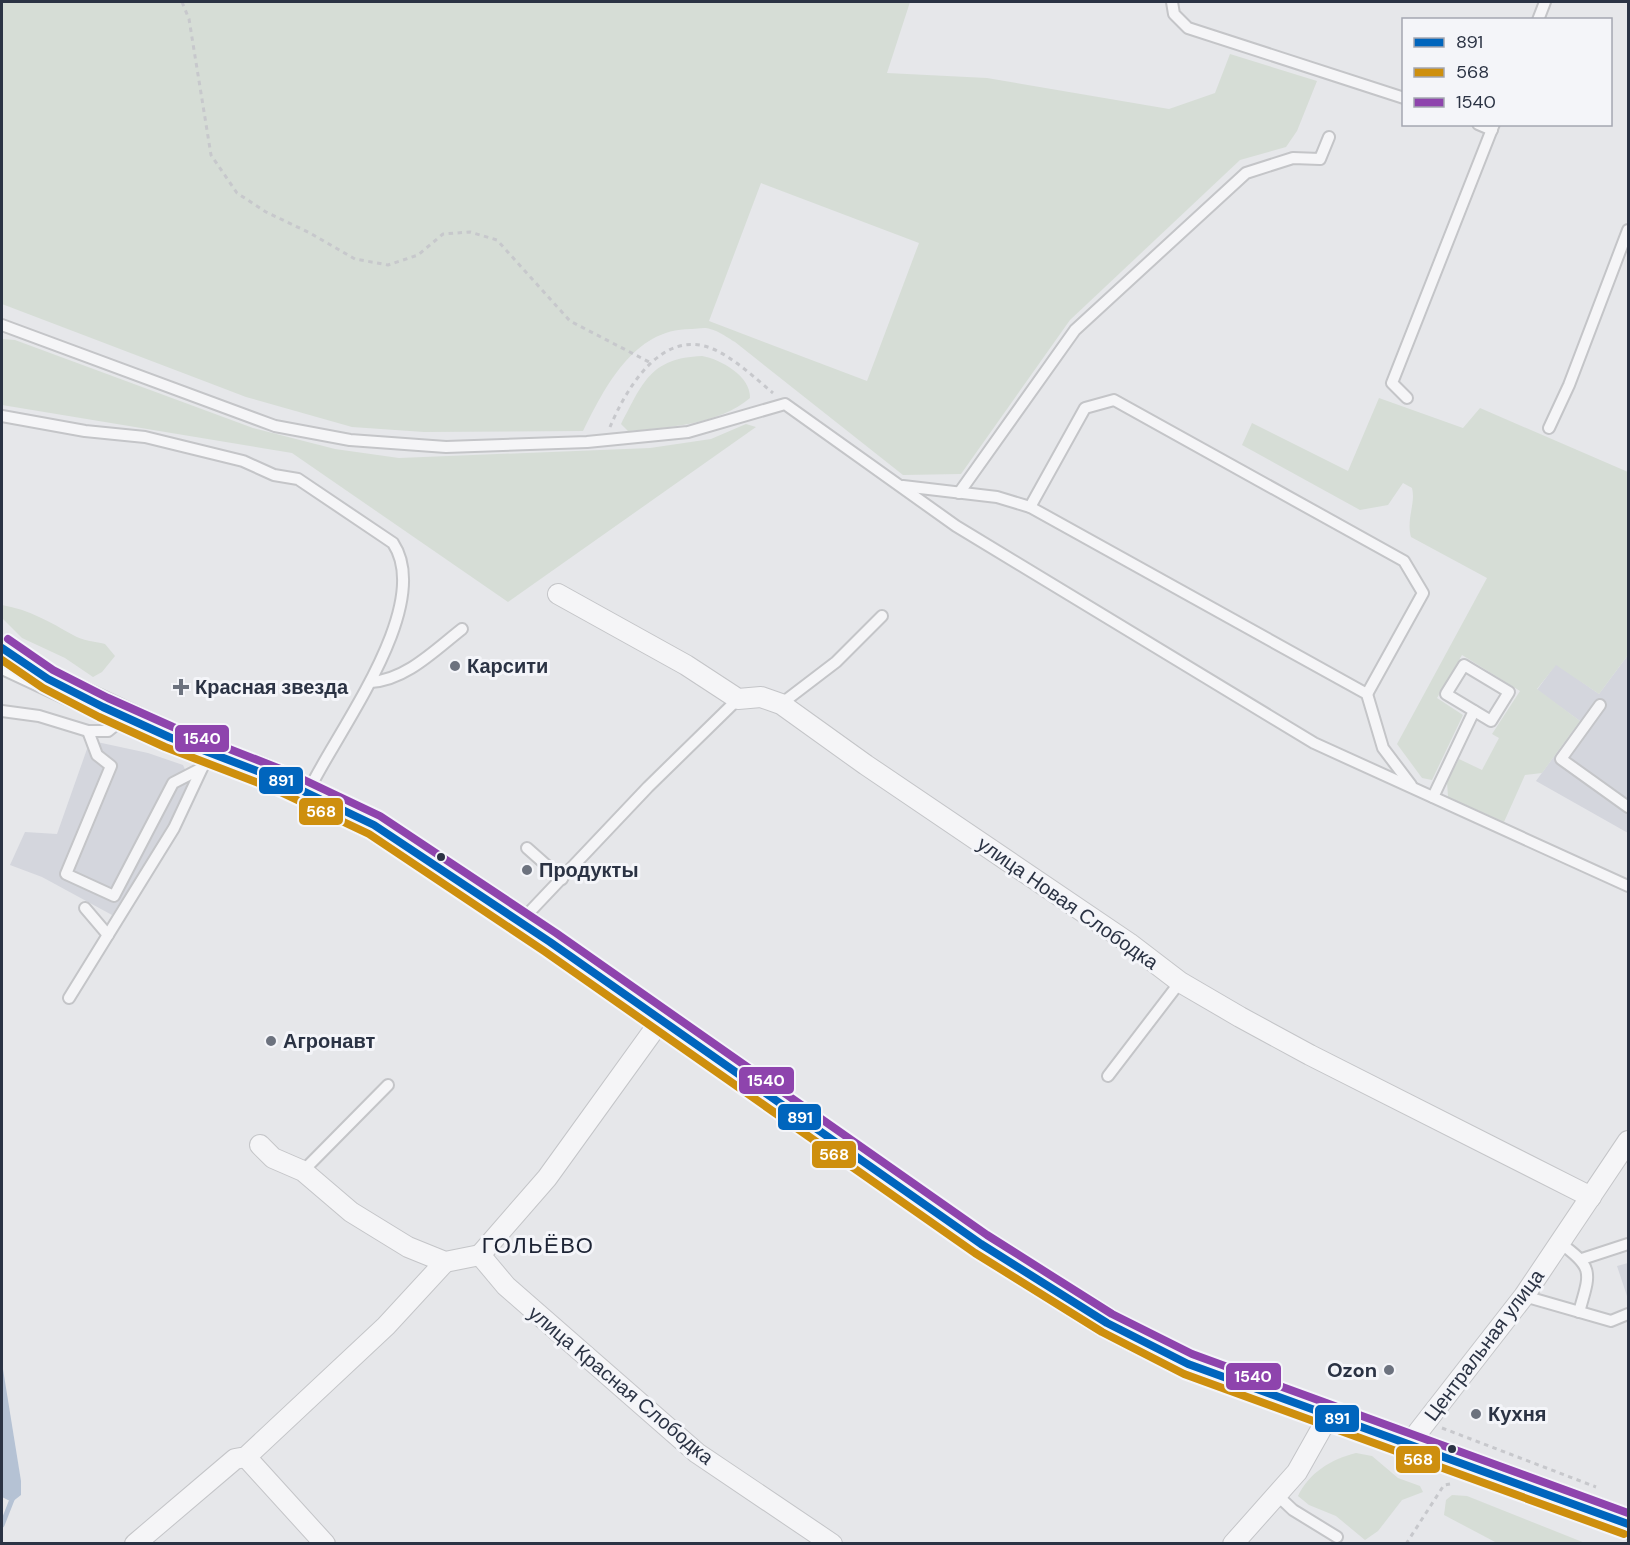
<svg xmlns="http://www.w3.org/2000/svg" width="1630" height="1545" font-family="'DM Sans',sans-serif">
<rect width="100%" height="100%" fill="#e6e7ea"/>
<!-- built -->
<g fill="#d4d6dd">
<polygon points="1628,655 1628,833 1536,781 1580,721 1537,690 1556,664 1599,694"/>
<polygon points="97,742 148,753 183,765 191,782 166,832 112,915 42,877 10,865 25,832 57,834 87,749"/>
<polygon points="1628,1263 1628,1299 1617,1266"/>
</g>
<!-- green -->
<g fill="#d6ddd6" fill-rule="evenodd">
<path d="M2 2H910L887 73 987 78 1169 109 1215 93 1230 54 1317 81 1297 131 1286 147 1240 160 1070 320 961 474 903 475 735 342C728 338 719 331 710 329 705 327 697 329 692 329 634 328 605 387 583 431L424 432 352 427 246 397 2 304ZM761 183 919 243 867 381 709 321Z"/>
<polygon points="2,339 15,340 253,428 335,449 399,458 650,448 711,439 746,424 756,427 508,602 292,453 2,405"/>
<path d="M702 356C720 359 751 376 750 398 720 424 667 428 628 431L621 424C643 383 650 358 702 356Z"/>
<path d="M1379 398 1463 428 1480 408 1628 472V655L1599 694 1556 665 1537 689 1580 721 1542 773 1525 775 1504 822 1448 797 1447 782 1459 759 1482 770 1499 738 1492 734 1520 691 1462 655 1437 698 1463 715 1432 780 1422 778 1397 744 1487 578 1411 537C1406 519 1416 503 1412 488L1403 483 1388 505 1360 510 1242 445 1252 423 1348 471Z"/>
<path d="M2 605C30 610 48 621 73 635 83 641 94 641 105 644L115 656 102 672 93 677 65 658 22 638 2 618Z"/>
<path d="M1356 1453 1372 1456 1398 1478 1420 1486 1423 1492 1402 1500 1378 1531 1365 1540 1336 1516 1309 1505 1298 1496C1309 1473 1331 1459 1356 1453Z"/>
<polygon points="1452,1495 1467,1496 1585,1543 1497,1543 1444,1515 1446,1500"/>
</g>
<!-- water -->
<polygon fill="#b5c2d4" points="2,1363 21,1481 21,1495 12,1502 2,1497"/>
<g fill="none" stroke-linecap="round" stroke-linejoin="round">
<!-- stream -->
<polyline stroke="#b5c2d4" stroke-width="5" points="2,1525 13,1497"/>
<defs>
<g id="lane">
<polyline points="1172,2 1174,14 1188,28 1404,98"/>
<polyline points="1538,20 1545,2"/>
<polyline points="1478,124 1492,130"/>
<polyline points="2,325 275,426 350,440 446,447 587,442 688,432 785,404 956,526 1314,743 1628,886"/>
<polyline points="1407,398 1392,383 1494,124"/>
<path d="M2 416 85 431 145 437 243 461 274 475 298 479 393 543C435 606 335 734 308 792"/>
<polyline points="1549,428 1569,385 1628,230"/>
<polyline points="903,486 997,497 1030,507 1367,694 1383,748 1411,785"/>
<polyline points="959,493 1075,330 1246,173 1293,158 1320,159 1329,137"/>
<polyline points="1030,507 1085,408 1114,400 1404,561 1423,593 1367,694"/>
<polygon points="1464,665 1509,692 1491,721 1446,694"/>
<path d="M371 682C406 680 435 650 462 629"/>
<polyline points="781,704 836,662 882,616"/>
<polyline points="1600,705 1561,759 1628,807"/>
<polyline points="2,711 39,716 88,731 108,731 123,719"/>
<polyline points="88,731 97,755 111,766 66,874 114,896 173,783 202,768"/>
<polyline points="1433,797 1474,711"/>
<polyline points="527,848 562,879"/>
<polyline points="85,908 108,935"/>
<polyline points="522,920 648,787 738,699"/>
<polyline points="69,998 174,828 204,764"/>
<polyline points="1108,1076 1180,982"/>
<polyline points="303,1171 388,1085"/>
<path d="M1560 1243C1595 1268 1590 1273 1579 1312"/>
<polyline points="1582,1259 1628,1244"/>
<polyline points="1524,1296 1611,1321 1628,1314"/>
<polyline points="1277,1495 1293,1510 1337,1537"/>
</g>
<g id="street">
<polyline points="558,594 686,665 738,699 761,697 781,704 866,765 1129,943 1180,982 1240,1017 1310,1055 1591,1197"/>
<polyline points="260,1145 273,1158 303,1171 351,1212 408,1247 445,1262 480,1255 506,1286 697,1453 832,1544"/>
<polyline points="480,1255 547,1178 661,1020"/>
<polyline points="1408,1445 1524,1296 1628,1141"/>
<polyline points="246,1457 325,1544"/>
<polyline points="135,1544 235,1459 246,1457 386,1326 445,1262"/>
<polyline points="1233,1544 1297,1472 1328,1417"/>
</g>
<polyline id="secondary" points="2,659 169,737 278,779 374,825 550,942 981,1244 1107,1323 1188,1364 1628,1524"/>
</defs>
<!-- lane casing -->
<use href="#lane" stroke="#c4c5c8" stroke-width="14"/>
<!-- street casing -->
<use href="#street" stroke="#c4c5c8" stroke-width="22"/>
<!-- secondary casing -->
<use href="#secondary" stroke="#c4c5c8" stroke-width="32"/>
<!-- path -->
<g stroke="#c7c8cc" stroke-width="3" stroke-dasharray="4.5 4.5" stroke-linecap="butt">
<polyline points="182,2 189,19 211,155 237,193 266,212 310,233 355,259 388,265 418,255 443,234 470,232 497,240 570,321 651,363"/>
<path d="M610 427C626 389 662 327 713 349 734 358 755 378 773 393"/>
<polyline points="1442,1428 1596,1487"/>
<polyline points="1406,1544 1444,1485 1450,1484"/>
</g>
<!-- lane -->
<use href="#lane" stroke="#f5f5f7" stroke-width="10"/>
<!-- street -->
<use href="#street" stroke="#f5f5f7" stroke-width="20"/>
<!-- secondary -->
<use href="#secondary" stroke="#f8f8f8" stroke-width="28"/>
<defs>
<polyline id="bus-1" points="2,648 48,679 103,707 169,737 278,779 374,825 550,942 981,1244 1107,1323 1188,1364 1628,1524"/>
<polyline id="bus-2" points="2,660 43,688 99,717 165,747 274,789 369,834 544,951 975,1253 1102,1332 1184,1374 1624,1534"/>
<polyline id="bus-3" points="8,639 53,670 108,698 173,727 283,770 380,816 556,933 987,1235 1112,1314 1192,1354 1628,1513"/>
</defs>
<!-- bus-1 casing -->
<use href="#bus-1" stroke="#f4f5f9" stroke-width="12"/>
<!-- bus-2 casing -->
<use href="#bus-2" stroke="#f4f5f9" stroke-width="12"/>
<!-- bus-3 casing -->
<use href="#bus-3" stroke="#f4f5f9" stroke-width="12"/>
<!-- bus-1 -->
<use href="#bus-1" stroke="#0065bd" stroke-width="8"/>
<!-- bus-2 -->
<use href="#bus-2" stroke="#ce8f0e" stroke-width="8"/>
<!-- bus-3 -->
<use href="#bus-3" stroke="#8e44ad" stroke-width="8"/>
</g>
<!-- markers -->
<g fill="#6c727e" stroke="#f4f5f9" stroke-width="2">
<circle cx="455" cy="666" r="6"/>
<path d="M178 678h6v6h6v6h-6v6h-6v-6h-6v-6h6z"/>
<circle cx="527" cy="870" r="6"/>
<circle cx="271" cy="1041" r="6"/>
<circle cx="1389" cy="1370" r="6"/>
<circle cx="1476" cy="1414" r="6"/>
</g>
<g fill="#2b3344" stroke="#f4f5f9" stroke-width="2">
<circle cx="441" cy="857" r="5"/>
<circle cx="1452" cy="1449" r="5"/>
</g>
<g text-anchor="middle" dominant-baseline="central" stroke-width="6" stroke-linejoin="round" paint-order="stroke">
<!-- poi labels -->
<g font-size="20" font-weight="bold" fill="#2b3344" stroke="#f4f5f9" text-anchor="start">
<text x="467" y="666">Карсити</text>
<text x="195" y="687">Красная звезда</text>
<text x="539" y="870">Продукты</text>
<text x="283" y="1041">Агронавт</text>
<text x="1377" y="1370" text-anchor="end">Ozon</text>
<text x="1488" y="1414">Кухня</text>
</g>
<!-- street labels -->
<g font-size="20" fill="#2b3344" stroke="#f4f5f9">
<text transform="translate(1068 903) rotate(35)">улица Новая Слободка</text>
<text transform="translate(1484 1345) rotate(-53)">Центральная улица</text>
<text transform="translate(621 1385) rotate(40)">улица Красная Слободка</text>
</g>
<!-- quarter labels -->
<g font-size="22" letter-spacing="1.5" fill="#1d2435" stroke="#f4f5f9">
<text x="538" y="1245">ГОЛЬЁВО</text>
</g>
</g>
<g stroke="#f4f5f9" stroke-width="2">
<rect x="174" y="724" width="56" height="29" rx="6" fill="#8e44ad"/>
<rect x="258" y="766" width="46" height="29" rx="6" fill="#0065bd"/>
<rect x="298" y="797" width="46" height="29" rx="6" fill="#ce8f0e"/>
<rect x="738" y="1066" width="57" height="29" rx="6" fill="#8e44ad"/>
<rect x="777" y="1103" width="45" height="28" rx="6" fill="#0065bd"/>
<rect x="811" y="1140" width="46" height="29" rx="6" fill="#ce8f0e"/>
<rect x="1225" y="1362" width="57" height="29" rx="6" fill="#8e44ad"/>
<rect x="1314" y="1404" width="46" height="29" rx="6" fill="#0065bd"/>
<rect x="1395" y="1445" width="46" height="29" rx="6" fill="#ce8f0e"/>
</g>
<g font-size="16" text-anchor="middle" font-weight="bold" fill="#fff">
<text x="202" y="744">1540</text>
<text x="281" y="786">891</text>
<text x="321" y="817">568</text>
<text x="766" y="1086">1540</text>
<text x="800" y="1123">891</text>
<text x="834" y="1160">568</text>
<text x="1253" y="1382">1540</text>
<text x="1337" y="1424">891</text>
<text x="1418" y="1465">568</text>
</g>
<!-- border -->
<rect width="1630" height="1545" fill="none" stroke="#2b3344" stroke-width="6"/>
<!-- legend -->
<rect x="1402" y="18" width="210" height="108" fill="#f4f5f9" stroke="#a4a7b1" stroke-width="1.5"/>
<rect x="1414" y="38" width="30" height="9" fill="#0065bd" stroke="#a4a7b1" stroke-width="1.5"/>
<text x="1456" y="48" font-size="18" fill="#2b3344">891</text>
<rect x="1414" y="68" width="30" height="9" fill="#ce8f0e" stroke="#a4a7b1" stroke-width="1.5"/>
<text x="1456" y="78" font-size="18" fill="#2b3344">568</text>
<rect x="1414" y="98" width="30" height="9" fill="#8e44ad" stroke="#a4a7b1" stroke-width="1.5"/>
<text x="1456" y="108" font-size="18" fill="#2b3344">1540</text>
</svg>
